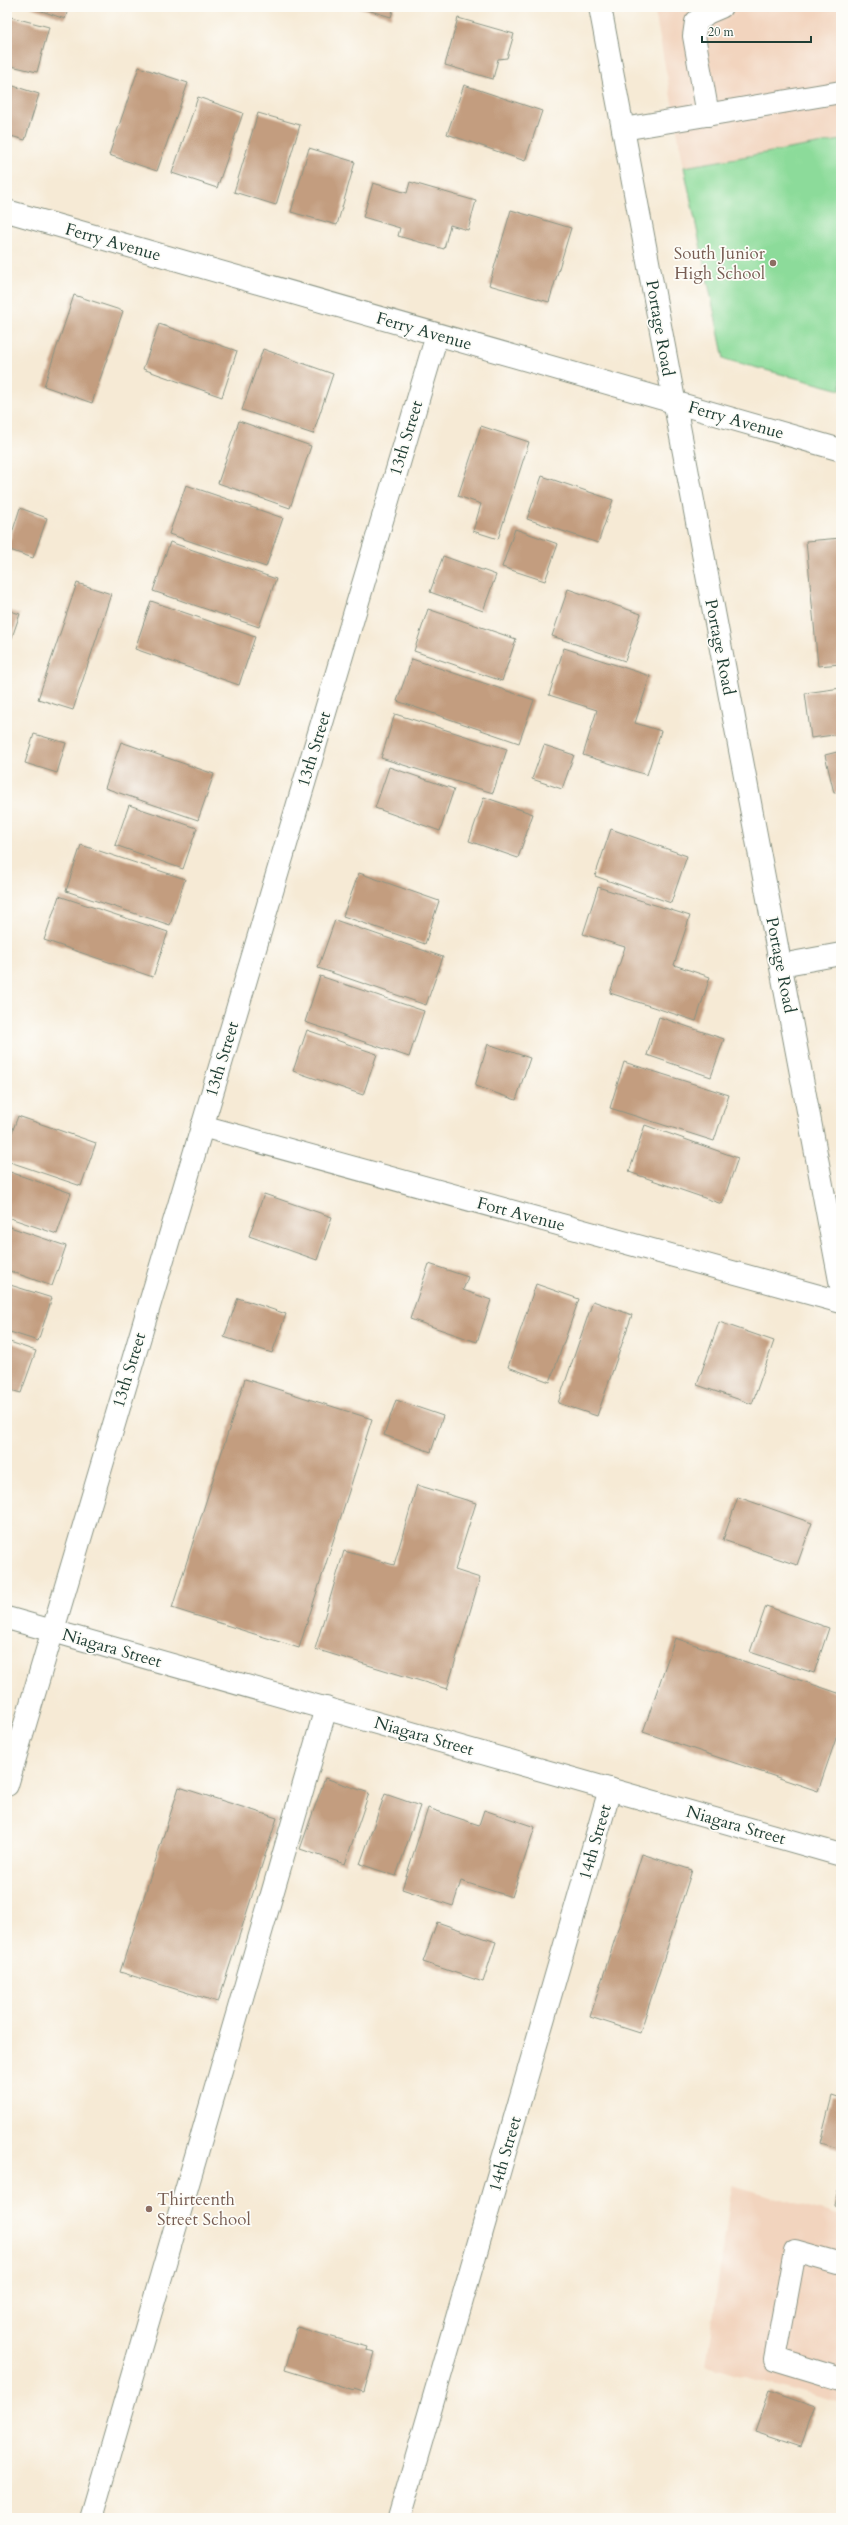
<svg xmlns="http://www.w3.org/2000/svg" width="848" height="2525" font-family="Cardo,serif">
<rect width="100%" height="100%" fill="#fdfcf7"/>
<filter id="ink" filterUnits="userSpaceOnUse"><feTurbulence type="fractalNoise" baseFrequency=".025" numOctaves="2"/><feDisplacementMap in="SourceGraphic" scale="8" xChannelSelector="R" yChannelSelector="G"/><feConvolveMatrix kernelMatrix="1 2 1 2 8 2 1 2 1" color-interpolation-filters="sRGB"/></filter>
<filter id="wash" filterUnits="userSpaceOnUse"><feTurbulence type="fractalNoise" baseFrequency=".012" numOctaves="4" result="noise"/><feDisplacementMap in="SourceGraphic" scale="16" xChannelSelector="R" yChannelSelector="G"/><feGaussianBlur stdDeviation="0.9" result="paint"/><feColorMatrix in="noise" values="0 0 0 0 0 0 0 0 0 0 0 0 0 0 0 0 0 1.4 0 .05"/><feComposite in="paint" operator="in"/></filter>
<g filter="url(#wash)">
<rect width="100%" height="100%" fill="#f6ead5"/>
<!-- built -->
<g fill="#f2d4be">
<polygon points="654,7 841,7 841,390 724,359 684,167"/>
<polygon points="732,2185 841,2216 841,2403 706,2366"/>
</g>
<!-- green -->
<polygon fill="#8cdb9a" stroke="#568c67" points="841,140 841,390 724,359 684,167"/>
<g id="blocks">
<!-- building -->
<g fill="#c39d7f">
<polygon points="30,7 69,7 65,19"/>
<polygon points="357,7 394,7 391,17"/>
<polygon points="7,16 49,27 37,72 7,65"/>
<polygon points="458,18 514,34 507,58 498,59 493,79 445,65"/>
<polygon points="139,67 188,83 157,171 109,155"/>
<polygon points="7,84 39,94 25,140 7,135"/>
<polygon points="464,85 542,111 525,161 447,134"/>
<polygon points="198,97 243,113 217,188 172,173"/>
<polygon points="258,113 300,125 276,205 234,192"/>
<polygon points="309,148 355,162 337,225 291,212"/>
<polygon points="410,182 476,201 468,230 450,225 444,249 398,236 400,228 363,217 373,183 407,193"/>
<polygon points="511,210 571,228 549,302 489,285"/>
<polygon points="74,295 123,311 92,403 44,386"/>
<polygon points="159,324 237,351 222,397 143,369"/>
<polygon points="263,349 333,374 313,434 242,410"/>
<polygon points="239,421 311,446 290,508 218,483"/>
<polygon points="481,426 529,442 498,539 473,531 481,504 458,496"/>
<polygon points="542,476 613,500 598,543 527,519"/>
<polygon points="186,485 283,518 266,567 169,534"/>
<polygon points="20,508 47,518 33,558 7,549"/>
<polygon points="515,529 558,544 545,581 502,567"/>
<polygon points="841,538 841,664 818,666 806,541"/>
<polygon points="170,542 276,579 259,627 153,591"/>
<polygon points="443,556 496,575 483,611 430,592"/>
<polygon points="77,583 111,594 73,710 38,699"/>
<polygon points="568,589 641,614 625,661 552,636"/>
<polygon points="151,601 255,637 239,685 135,649"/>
<polygon points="428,609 516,639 502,681 414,651"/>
<polygon points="7,610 20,614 9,646 7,645"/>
<polygon points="564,648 650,676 635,723 661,731 647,775 583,755 597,710 549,695"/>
<polygon points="412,659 534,700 519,743 397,701"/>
<polygon points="841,688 841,734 811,738 805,693"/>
<polygon points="395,714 507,749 493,793 381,758"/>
<polygon points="34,734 66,743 57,773 25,763"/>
<polygon points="121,742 214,774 198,820 105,788"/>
<polygon points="544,745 574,755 562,789 532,779"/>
<polygon points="841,751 841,792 834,793 825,755"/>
<polygon points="389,767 454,789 440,831 375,808"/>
<polygon points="484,797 533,814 518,858 469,841"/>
<polygon points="129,805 197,828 183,869 115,845"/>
<polygon points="611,829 687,856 671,903 595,876"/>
<polygon points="81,845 185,879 170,925 66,891"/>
<polygon points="359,873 439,901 425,944 343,916"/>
<polygon points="598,887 690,916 674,965 710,977 696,1021 610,993 625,947 583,934"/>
<polygon points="59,896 168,932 153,977 44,940"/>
<polygon points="335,920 443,957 426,1005 318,968"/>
<polygon points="320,976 424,1011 409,1057 305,1022"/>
<polygon points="659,1017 724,1039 711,1077 647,1055"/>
<polygon points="307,1030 377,1054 363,1095 293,1071"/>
<polygon points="488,1044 530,1058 516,1100 475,1086"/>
<polygon points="624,1062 729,1095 714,1141 610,1108"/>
<polygon points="18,1116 96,1143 81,1186 7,1161 7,1146"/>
<polygon points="645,1125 738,1158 722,1204 629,1172"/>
<polygon points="7,1171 71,1193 57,1234 7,1217"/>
<polygon points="264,1194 332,1217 317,1260 249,1236"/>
<polygon points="7,1226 66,1246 52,1286 7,1270"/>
<polygon points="429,1264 468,1277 463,1290 491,1300 477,1342 410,1319"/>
<polygon points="7,1284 52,1298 38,1341 7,1331"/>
<polygon points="536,1284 579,1299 550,1382 508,1367"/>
<polygon points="238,1298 286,1314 272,1353 224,1337"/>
<polygon points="593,1301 632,1315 597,1416 558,1403"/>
<polygon points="719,1322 774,1341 752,1404 697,1385"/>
<polygon points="7,1341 36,1351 21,1393 7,1389"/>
<polygon points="245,1379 372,1419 299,1648 172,1608"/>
<polygon points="396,1400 443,1416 431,1452 384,1435"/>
<polygon points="417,1485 476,1503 455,1570 480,1578 447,1689 315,1649 344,1551 394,1565"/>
<polygon points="738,1497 812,1523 797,1565 723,1540"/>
<polygon points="766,1606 829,1628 814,1673 750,1652"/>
<polygon points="675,1638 841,1694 841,1724 818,1791 643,1732"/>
<polygon points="325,1778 369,1793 345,1864 300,1849"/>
<polygon points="179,1787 277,1818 218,2002 120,1972"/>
<polygon points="385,1794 420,1806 396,1876 360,1864"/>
<polygon points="428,1808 479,1825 484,1810 535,1827 512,1897 461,1881 453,1906 402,1889"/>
<polygon points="642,1854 692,1870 640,2033 590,2017"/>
<polygon points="437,1922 496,1942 483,1982 423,1962"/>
<polygon points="832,2096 841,2099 841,2149 820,2143"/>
<polygon points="841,2182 841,2207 834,2205"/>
<polygon points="297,2327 367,2347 366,2350 375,2352 364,2392 355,2389 354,2391 285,2370"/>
<polygon points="769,2391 815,2407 801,2446 755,2431"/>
</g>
</g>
</g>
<g filter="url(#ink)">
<use href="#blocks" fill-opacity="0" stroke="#8a9484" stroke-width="1"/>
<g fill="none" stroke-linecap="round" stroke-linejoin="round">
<defs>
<g id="lane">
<polyline points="708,115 694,36 696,22 707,13 721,7"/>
<polyline points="623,129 841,92"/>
<polyline points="841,2264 795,2251 775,2359 841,2379"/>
<polyline points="91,2518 326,1708"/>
</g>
<g id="street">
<polyline points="781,965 841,954"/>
<polyline points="202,1126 841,1302"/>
<polyline points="7,1785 437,335"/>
<polyline points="399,2518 610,1789"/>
</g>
<g id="secondary">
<polyline points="600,7 841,1286"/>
<polyline points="7,1618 841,1855"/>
</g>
<polyline id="primary" points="7,211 841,450"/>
</defs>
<!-- lane casing -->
<use href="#lane" stroke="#8a9484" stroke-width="24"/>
<!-- street casing -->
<use href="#street" stroke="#8a9484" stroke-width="24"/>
<!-- secondary casing -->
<use href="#secondary" stroke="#8a9484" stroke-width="24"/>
<!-- primary casing -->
<use href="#primary" stroke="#8a9484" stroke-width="24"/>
<!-- lane -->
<use href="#lane" stroke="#fff" stroke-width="22"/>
<!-- street -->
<use href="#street" stroke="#fff" stroke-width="22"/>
<!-- secondary -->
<use href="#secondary" stroke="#fff" stroke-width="22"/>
<!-- primary -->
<use href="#primary" stroke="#fff" stroke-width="22"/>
</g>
</g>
<!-- markers -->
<g fill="#8d6e63" stroke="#fdfcf7" stroke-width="1.5">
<circle cx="773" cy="263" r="4"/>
<circle cx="149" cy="2209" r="4"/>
</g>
<g text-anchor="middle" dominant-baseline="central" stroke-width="3.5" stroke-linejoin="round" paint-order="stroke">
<!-- street labels -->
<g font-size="17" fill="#1f3d34" stroke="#fdfcf7">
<text transform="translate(113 242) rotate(16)">Ferry Avenue</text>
<text transform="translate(660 328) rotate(80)">Portage Road</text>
<text transform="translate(424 331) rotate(16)">Ferry Avenue</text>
<text transform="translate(736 420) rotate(16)">Ferry Avenue</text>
<text transform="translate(406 438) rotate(-73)">13th Street</text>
<text transform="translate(720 647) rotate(79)">Portage Road</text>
<text transform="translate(314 749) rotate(-73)">13th Street</text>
<text transform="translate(781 965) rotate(79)">Portage Road</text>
<text transform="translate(222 1059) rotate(-73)">13th Street</text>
<text transform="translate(521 1214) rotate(15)">Fort Avenue</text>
<text transform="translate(129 1370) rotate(-73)">13th Street</text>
<text transform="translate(112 1648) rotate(16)">Niagara Street</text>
<text transform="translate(424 1736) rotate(16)">Niagara Street</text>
<text transform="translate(736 1825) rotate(16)">Niagara Street</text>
<text transform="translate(595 1842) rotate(-74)">14th Street</text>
<text transform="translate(505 2154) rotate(-74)">14th Street</text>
</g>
<!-- education labels -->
<g font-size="17" fill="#785e54" stroke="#fdfcf7" text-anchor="end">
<text x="765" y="253">South Junior<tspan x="765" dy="20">High School</tspan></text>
<text x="157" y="2199" text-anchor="start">Thirteenth<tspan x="157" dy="20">Street School</tspan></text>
</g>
</g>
<!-- margin -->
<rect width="848" height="2525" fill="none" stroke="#fdfcf7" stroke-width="24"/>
<!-- scale -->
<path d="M702 36v6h109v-6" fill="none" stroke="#1f3d34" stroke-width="2"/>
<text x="708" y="36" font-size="12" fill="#1f3d34" stroke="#fdfcf7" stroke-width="3" paint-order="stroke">20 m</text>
</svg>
